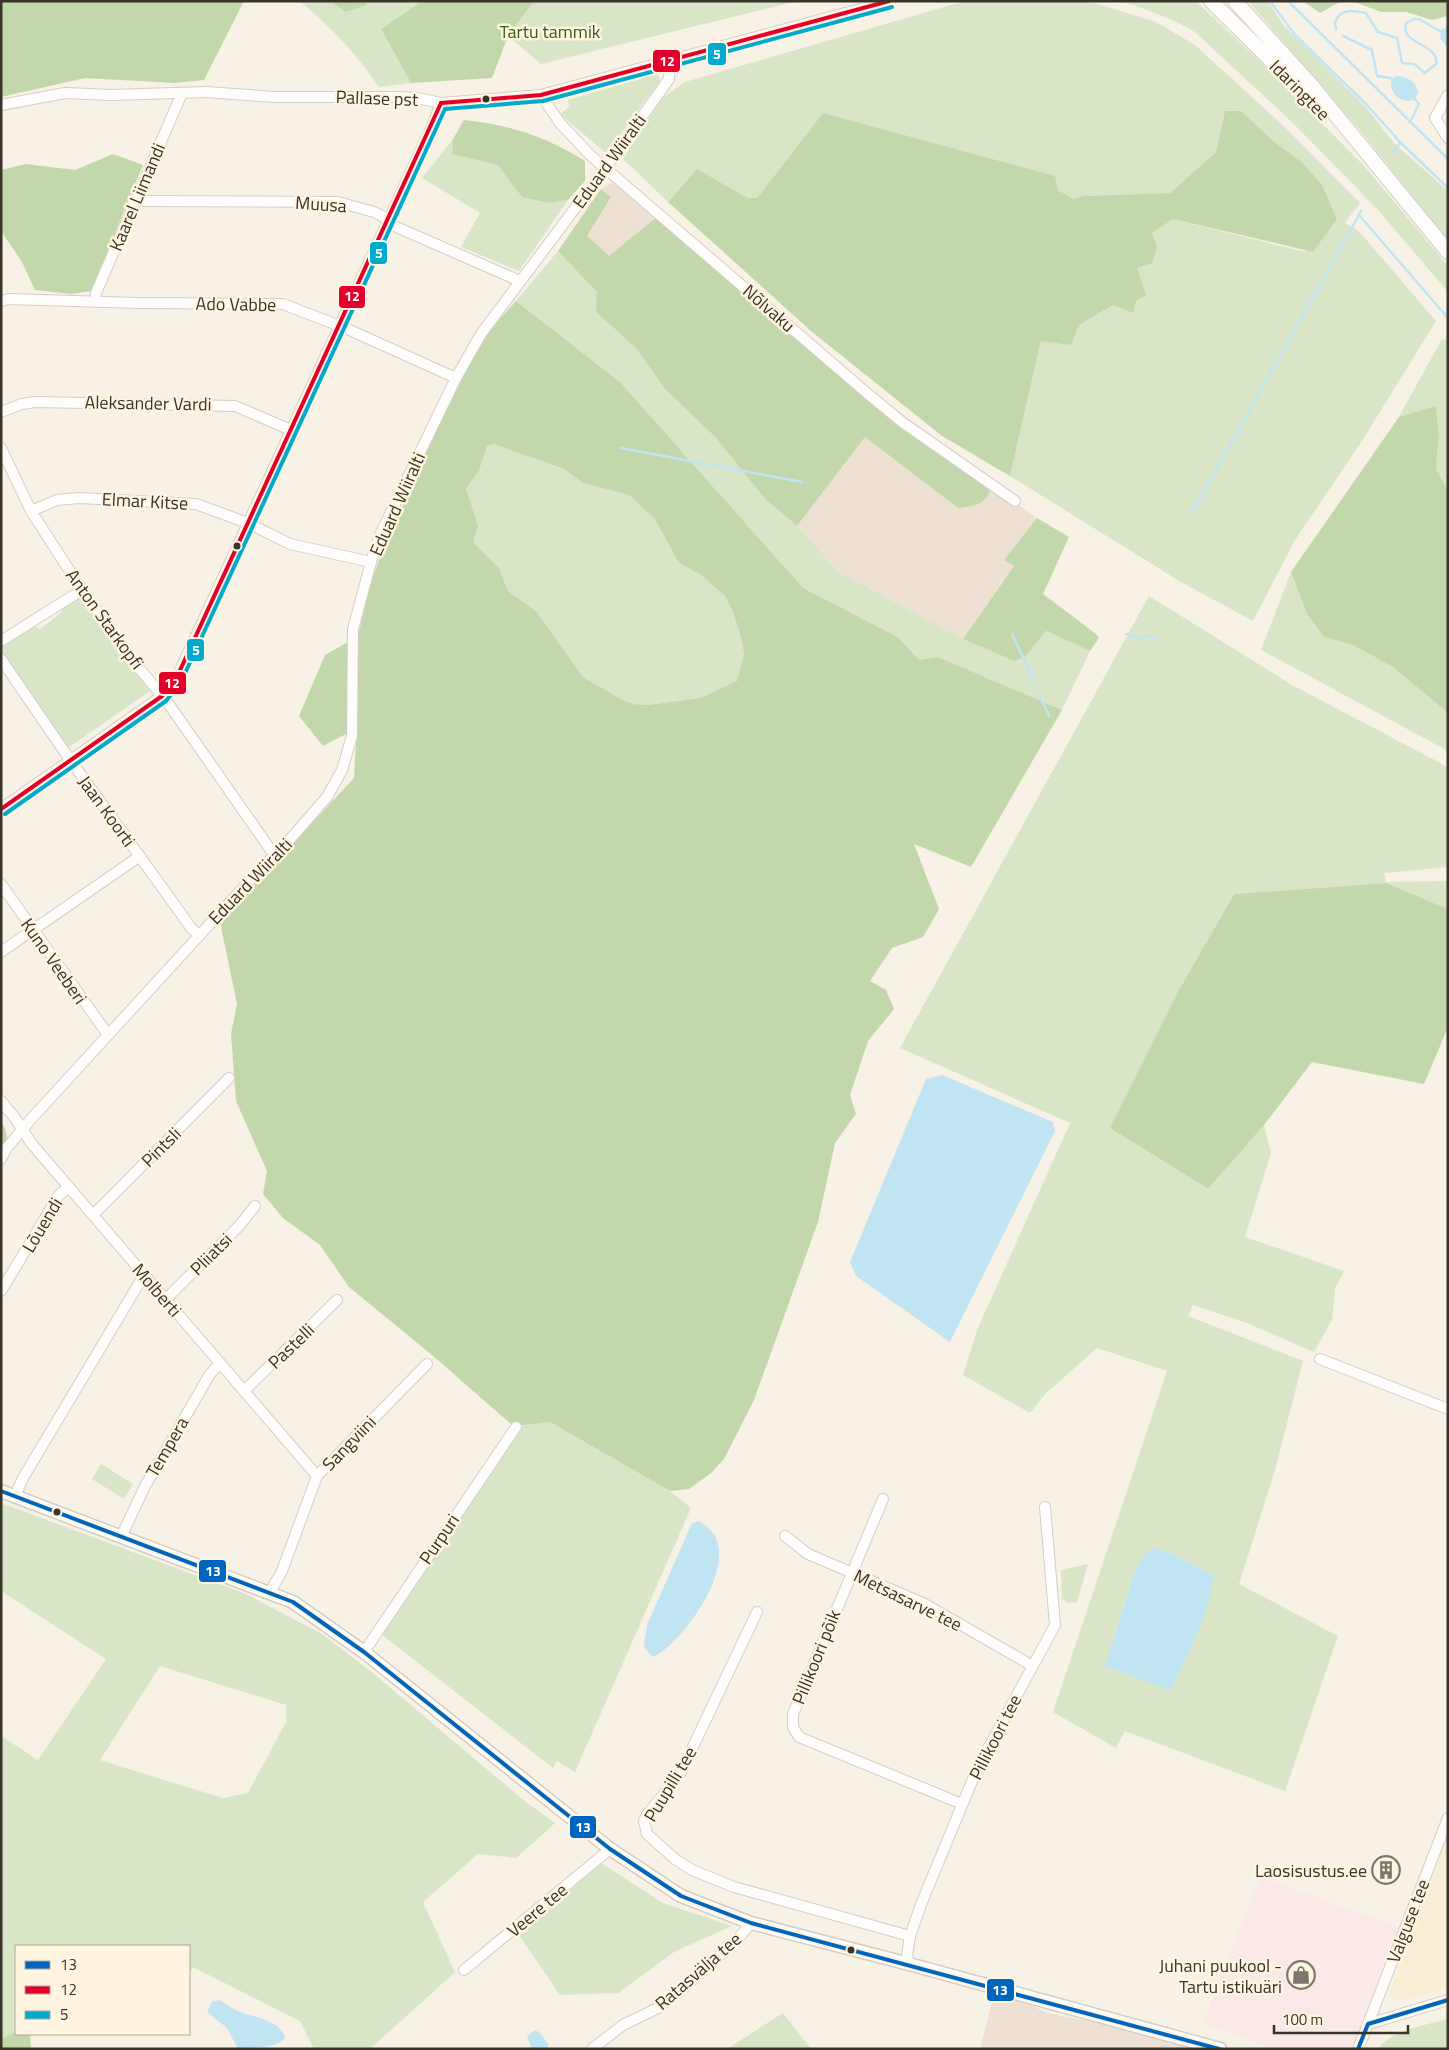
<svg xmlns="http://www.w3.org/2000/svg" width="1449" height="2050" font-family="'Titillium Web',sans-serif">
<rect width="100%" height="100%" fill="#f7f1e6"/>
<!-- commercial -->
<polygon fill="#fbe9e7" points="1260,1877 1399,1927 1351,2049 1273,2049 1203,2023"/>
<!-- industrial -->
<g fill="#eee1d3">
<polygon points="620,183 658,216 609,257 587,236 611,197 601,189 609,184"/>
<polygon points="865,437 958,508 991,485 1037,518 1005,560 1014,566 963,639 839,572 797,526"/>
<polygon points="994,1994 1029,2004 1047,2013 1098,2023 1191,2049 980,2049"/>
</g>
<!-- built -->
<polygon fill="#f8edd5" points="1448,1836 1448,1989 1396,2001 1389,1994"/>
<!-- green -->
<g fill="#d8e6c7" fill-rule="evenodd">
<path d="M300 1H329L346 12 366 4 365 1H422L381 29 411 83 379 87C356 53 331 27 300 1Z"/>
<polygon points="534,1 798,1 541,64 508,36"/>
<polygon points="965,1 1088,1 1156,22 1195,45 1289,131 1360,203 1345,223 1358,230 1436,321 1360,444 1295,540 1253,621 1181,582 1010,476 1041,341 1079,325 1113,305 1136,301 1145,295 1137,268 1151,233 1173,219 1305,252 1322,185 1304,164 1225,112 1216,152 1170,193 1083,196 1073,199 1058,190 823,113 757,198 748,198 697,169 668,202 623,159 661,99 685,82"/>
<polygon points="1123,1 1196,1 1272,73 1365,167 1448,266 1448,292 1378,210 1295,125 1195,32 1173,20"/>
<polygon points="1248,1 1265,1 1270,4 1284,26 1365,106 1394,143 1448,191 1448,240 1358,128"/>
<polygon points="658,74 660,81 606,153 560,114 569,107 568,100"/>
<polygon points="453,139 452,154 498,165 549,203 568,200 519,271 461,247 480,213 422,178"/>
<polygon points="558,251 598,292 596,312 636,348 665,389 716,438 765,499 797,526 839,572 963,639 1014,661 1024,658 1046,631 1090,651 1062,710 938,657 919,660 898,637 803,588 620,382 516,301"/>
<polygon points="1442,339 1448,340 1448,490 1436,469 1439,436 1436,407 1399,417"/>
<polygon points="495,444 564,469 583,483 629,495 654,518 679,563 703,575 725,596 733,612 741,637 744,654 737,681 700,698 648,705 633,704 621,699 583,677 536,611 508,591 499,568 473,542 466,489 479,471 487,446"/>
<polygon points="1291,572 1307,614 1324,637 1353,645 1393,667 1448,713 1448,751 1261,650"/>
<polygon points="82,595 150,691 68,748 1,652 1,647 34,626 40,629 62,612 63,608"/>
<path d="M1149 596 1292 685 1448 767V867L1384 873 1386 882 1448 881V909L1386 883 1234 894 1179 990 1110 1128 1208 1189 1264 1125 1271 1153 1245 1237 1344 1271 1335 1289 1332 1320 1314 1352 1247 1323 1193 1305 1188 1316 1303 1361 1275 1470 1239 1584 1338 1636 1285 1791 1125 1731 1116 1748 1053 1712 1167 1371 1097 1348 1045 1394 1030 1413 963 1375 977 1330 1070 1123 900 1048ZM1154 1548 1168 1552 1214 1575 1199 1628 1170 1689 1110 1650 1136 1568Z"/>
<polygon points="550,1422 670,1491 691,1508 575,1772 557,1761 553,1768 381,1634 524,1424"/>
<polygon points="101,1464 133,1484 124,1499 92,1479"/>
<path d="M1 1503 246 1594 322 1634 374 1674 527 1803 555 1823 516 1858 478 1854 423 1902 455 1972 370 2049H314L300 2021 193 1967 189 1973V1946H16V2032L1 2039V1736L38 1760 106 1659 1 1591ZM160 1666 286 1705V1722L248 1793 223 1798 100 1760Z"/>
<polygon points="1088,1564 1077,1602 1068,1603 1062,1599 1061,1570"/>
<polygon points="601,1863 663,1903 732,1926 674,1952 618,1993 560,1995 519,1935"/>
<polygon points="783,2013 811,2049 727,2049"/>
<path d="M1448 2019V2049H1377C1395 2029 1423 2026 1448 2019Z"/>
</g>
<!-- forest -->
<g fill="#c2d8ac" fill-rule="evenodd">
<polygon points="1,1 244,1 204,80 175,83 85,78 1,97"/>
<polygon points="329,1 365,1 366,5 346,12"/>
<polygon points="422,1 534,1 508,36 492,78 411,83 381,29"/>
<polygon points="1303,1 1341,1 1320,13"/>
<polygon points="1352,1 1448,1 1448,16 1432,20 1406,12 1381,12"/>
<polygon points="1225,111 1241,111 1273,141 1304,164 1322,185 1337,219 1313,252 1173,219 1152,233 1157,247 1152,263 1137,268 1146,295 1136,301 1133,313 1113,305 1079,325 1071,345 1041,341 1010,476 942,436 811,331 668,202 697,169 748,198 757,198 823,113 1055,176 1058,190 1073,199 1083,196 1170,193 1216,152"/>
<path d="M464 120C510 125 545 136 585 161V181L568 200 549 203 522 197 498 165 452 154 453 139Z"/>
<polygon points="113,154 143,165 91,291 71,294 35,290 22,262 1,231 1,170 26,164 75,170"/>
<path d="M601 189 611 197 587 236 609 256 658 216 887 412 991 485C989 504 975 506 958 508L865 437 797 526 765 499 716 438 665 389 636 348 596 312 597 292 558 251Z"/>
<path d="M516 301 620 382 803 588 898 637 919 660 938 657 1062 710 971 867 914 844 939 909 923 937 892 948 870 981 886 990 894 1009 868 1041 850 1095 856 1114 835 1143 818 1222 754 1400 724 1459 711 1473 689 1489 670 1491 550 1422 513 1426 432 1355 349 1287 320 1245 283 1218 263 1194 267 1171 236 1101 231 1034 237 1004 220 922 354 778 357 725 348 733 323 746 299 716 325 655 355 638V648L371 582 383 550 437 428 484 337ZM494 444 564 469 583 483 629 495 654 518 679 563 703 576 725 596 733 612 741 637 744 654 737 681 700 698 648 705 633 704 621 699 583 677 536 611 508 591 499 568 473 542 478 526 466 489 479 471 487 446Z"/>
<polygon points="1436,406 1439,436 1436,469 1448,490 1448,713 1393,667 1353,645 1324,637 1307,614 1291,572 1399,417"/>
<polygon points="1037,518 1069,537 1043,594 1096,634 1099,638 1090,651 1046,631 1024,658 1014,661 963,639 1014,566 1004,560"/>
<polygon points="1386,883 1448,909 1448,1027 1424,1084 1312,1062 1264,1125 1208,1189 1110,1128 1179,990 1234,894"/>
<path d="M1 1122C10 1133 7 1147 1 1159Z"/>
<polygon points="16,2032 30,2034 31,2049 1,2049 1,2039"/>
</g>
<!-- water -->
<g fill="#c1e4f3">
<polygon points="1448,26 1448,48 1440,38 1441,30"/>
<path d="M1396 76C1407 76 1417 82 1418 93L1414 100 1407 101C1396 99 1390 92 1391 80Z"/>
<polygon points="942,1075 1053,1122 1055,1131 950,1342 856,1276 850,1262 926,1079"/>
<path d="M698 1521C753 1546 687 1640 653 1657L644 1647 647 1625 692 1523Z"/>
<path d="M1154 1548 1168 1552 1214 1575C1208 1616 1189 1653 1170 1690L1105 1666 1136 1568 1145 1554Z"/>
<path d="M219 2000C225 2003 230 2007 236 2010 251 2018 280 2018 285 2038 274 2050 255 2046 238 2049L227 2028 207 2012 212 2002Z"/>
<polygon points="535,2030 540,2033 549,2045 547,2049 532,2049 527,2037"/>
</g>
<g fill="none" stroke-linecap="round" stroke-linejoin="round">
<!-- stream -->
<g stroke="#c1e4f3" stroke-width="2.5">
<polyline points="1270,1 1295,35 1366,104 1400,142 1448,188"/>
<polyline points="1288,1 1448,159"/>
<path d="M1336 29 1335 22C1341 8 1353 10 1366 13L1378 32 1397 38 1402 63 1414 64 1425 73 1436 64C1440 43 1399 45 1406 23L1414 19H1419L1448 36"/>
<polyline points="1343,36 1372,50 1377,76 1390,78 1394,81"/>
<polyline points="1410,122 1419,104 1414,98"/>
<polyline points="1394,153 1400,142"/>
<polyline points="1361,211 1359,215 1447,317"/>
<polyline points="621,448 802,482"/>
<polyline points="1193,511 1359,215"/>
<polyline points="1012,634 1034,681"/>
<polyline points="1126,634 1133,635 1135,638 1142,639 1145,635 1156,639"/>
<polyline points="1039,694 1049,716"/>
</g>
<defs>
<g id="minor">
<polyline points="541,95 560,123 590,155 868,394 902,422 1015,501"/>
<polyline points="1448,95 1435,118 1448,138"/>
<polyline points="1,105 65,93 111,95 206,92 275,97 397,97 417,98 441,103 541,95 890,1"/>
<polyline points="136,201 338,202 374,212 388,219 394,226 520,281"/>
<polyline points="1,301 9,299 138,303 283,304 345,328 456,378"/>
<polyline points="95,301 96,293 182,93"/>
<polyline points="1,412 22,404 35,402 235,406 291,430"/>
<polyline points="1,448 31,511 82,590 139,668 168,703 270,849 276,854"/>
<polyline points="31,511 57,500 79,498 196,504 248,523 290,544 371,562"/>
<polyline points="1,641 82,590"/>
<polyline points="1,659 66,754 192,929 199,935"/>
<polyline points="1,809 162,696 176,679 433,124 441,103"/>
<polyline points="1,884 108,1035"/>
<polyline points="1,952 140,856"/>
<polyline points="1,1101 15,1118 31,1143 317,1476"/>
<polyline points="1,1159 6,1149 32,1118 263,866 285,845 327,797 342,770 352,736 353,629 371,562 379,537 456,378 481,334 606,167 669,79 670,62"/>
<polyline points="93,1215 229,1078"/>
<polyline points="1,1291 59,1195 69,1187"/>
<polyline points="165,1300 239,1226 255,1206"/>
<polyline points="1320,1359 1448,1409"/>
<polyline points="244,1391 337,1300"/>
<polyline points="15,1496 23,1478 144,1275"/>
<polyline points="883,1499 793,1714 793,1727 799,1737 962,1804"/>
<polyline points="122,1535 145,1486 210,1374 220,1363"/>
<polyline points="785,1536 808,1554 923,1603 1031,1665"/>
<polyline points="270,1592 282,1571 317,1476 427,1364"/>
<polyline points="757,1612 680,1774 647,1815 644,1821 647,1834 675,1859 692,1870 734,1887 910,1936"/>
<polyline points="364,1652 516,1427"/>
<polyline points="909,1964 907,1956 910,1936 922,1902 977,1769 1055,1625 1045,1507"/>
<polyline points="464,1970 610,1849"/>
<polyline points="1368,2024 1448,1818"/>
<polyline points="592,2049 623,2025 658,2008 680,1991 737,1940 751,1923"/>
<polyline points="1358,2049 1368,2024 1448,2000"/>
</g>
<polyline id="tertiary" points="1,1491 293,1602 364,1652 610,1849 681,1896 751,1923 909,1964 1220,2049"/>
<g id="secondary">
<polyline points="1211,1 1323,112"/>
<polyline points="1235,1 1312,86 1448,252"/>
</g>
</defs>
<!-- minor casing -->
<use href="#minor" stroke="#d3cec4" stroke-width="12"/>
<!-- tertiary casing -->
<use href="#tertiary" stroke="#d3cec4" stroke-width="15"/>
<!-- secondary casing -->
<use href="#secondary" stroke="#d3cec4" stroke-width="16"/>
<!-- minor -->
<use href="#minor" stroke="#fefdfb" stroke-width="10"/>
<!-- tertiary -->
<use href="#tertiary" stroke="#fefdfb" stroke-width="12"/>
<!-- secondary -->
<use href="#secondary" stroke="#fefdfb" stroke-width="14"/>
<defs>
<g id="bus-1">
<polyline points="1,1491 293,1602 364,1652 610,1849 681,1896 751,1923 1219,2049"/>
<polyline points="1358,2049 1368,2024 1448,2000"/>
</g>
<g id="bus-2">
<polyline points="441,103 541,95 889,1"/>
<polyline points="1,809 162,696 176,679 441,103"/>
</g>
<polyline id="bus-3" points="5,814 166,701 181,682 445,109 543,101 892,7"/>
</defs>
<!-- bus-1 casing -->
<use href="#bus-1" stroke="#fef4df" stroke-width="8"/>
<!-- bus-2 casing -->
<use href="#bus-2" stroke="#fef4df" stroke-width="8"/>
<!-- bus-3 casing -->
<use href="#bus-3" stroke="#fef4df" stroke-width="8"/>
<!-- bus-1 -->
<use href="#bus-1" stroke="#0065bd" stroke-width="4"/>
<!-- bus-2 -->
<use href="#bus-2" stroke="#e4002b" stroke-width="4"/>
<!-- bus-3 -->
<use href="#bus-3" stroke="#00a9ce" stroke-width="4"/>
</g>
<!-- icons -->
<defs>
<symbol id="building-ring" viewBox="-11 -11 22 22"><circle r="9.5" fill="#fef4df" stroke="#7c766c" stroke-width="1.5"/><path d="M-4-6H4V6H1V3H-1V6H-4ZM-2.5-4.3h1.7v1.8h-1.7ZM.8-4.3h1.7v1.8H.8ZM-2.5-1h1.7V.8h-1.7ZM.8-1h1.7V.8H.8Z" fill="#7c766c"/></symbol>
<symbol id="shop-ring" viewBox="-11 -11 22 22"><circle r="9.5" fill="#fef4df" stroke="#7c766c" stroke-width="1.5"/><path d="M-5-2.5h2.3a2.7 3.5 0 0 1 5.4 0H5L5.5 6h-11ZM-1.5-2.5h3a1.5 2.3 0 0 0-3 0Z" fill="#7c766c"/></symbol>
</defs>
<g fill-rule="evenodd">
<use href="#building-ring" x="1370" y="1854" width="32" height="32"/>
<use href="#shop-ring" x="1285" y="1959" width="32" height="32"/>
</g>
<!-- markers -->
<g fill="#39342a" stroke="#fef4df" stroke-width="2">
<circle cx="486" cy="99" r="4.5"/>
<circle cx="237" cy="546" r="4.5"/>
<circle cx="57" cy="1512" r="4.5"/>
<circle cx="851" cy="1950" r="4.5"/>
</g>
<g text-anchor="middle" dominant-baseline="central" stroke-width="5" stroke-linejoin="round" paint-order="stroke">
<!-- park labels -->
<g font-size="18" fill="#345d15" stroke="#fef4df">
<text x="550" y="31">Tartu tammik</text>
</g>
<!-- street labels -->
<g font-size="18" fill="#39342a" stroke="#fef4df">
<text transform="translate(1300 90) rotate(45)">Idaringtee</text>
<text transform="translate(377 98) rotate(2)">Pallase pst</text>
<text transform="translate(609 161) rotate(-54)">Eduard Wiiralti</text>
<text transform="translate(137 197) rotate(-67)">Kaarel Liimandi</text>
<text transform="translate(321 204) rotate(4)">Muusa</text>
<text transform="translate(236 304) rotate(1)">Ado Vabbe</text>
<text transform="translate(769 308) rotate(41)">Nõlvaku</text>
<text transform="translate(148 403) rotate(1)">Aleksander Vardi</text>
<text transform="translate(145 501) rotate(3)">Elmar Kitse</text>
<text transform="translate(397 504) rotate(-66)">Eduard Wiiralti</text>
<text transform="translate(105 619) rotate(54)">Anton Starkopfi</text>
<text transform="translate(107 811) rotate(54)">Jaan Koorti</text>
<text transform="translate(250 881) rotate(-46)">Eduard Wiiralti</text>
<text transform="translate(54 961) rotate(55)">Kuno Veeberi</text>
<text transform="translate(161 1147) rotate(-45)">Pintsli</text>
<text transform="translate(42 1225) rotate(-59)">Lõuendi</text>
<text transform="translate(211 1254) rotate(-45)">Pliiatsi</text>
<text transform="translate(157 1290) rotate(49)">Molberti</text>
<text transform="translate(291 1346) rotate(-44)">Pastelli</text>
<text transform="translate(349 1443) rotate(-46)">Sangviini</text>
<text transform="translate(167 1447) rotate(-60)">Tempera</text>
<text transform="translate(439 1539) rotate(-56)">Purpuri</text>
<text transform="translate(908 1600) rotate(26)">Metsasarve tee</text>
<text transform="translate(816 1657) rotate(-68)">Pillikoori põik</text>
<text transform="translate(995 1737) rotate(-63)">Pillikoori tee</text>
<text transform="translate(670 1784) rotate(-59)">Puupilli tee</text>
<text transform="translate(537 1910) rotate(-40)">Veere tee</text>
<text transform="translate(1408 1921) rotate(-69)">Valguse tee</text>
<text transform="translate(698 1971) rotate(-41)">Ratasvälja tee</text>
</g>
<!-- poi labels -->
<g font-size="18" fill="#39342a" stroke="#fef4df" text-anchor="end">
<text x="1367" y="1870">Laosisustus.ee</text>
<text x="1282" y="1965">Juhani puukool -<tspan x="1282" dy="21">Tartu istikuäri</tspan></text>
</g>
</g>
<g stroke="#fef4df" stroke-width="2">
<rect x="707" y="42" width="20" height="24" rx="5" fill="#00a9ce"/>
<rect x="652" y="49" width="29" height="24" rx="5" fill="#e4002b"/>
<rect x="369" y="241" width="19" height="24" rx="5" fill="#00a9ce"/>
<rect x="338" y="285" width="28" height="24" rx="5" fill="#e4002b"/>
<rect x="186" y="638" width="19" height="24" rx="5" fill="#00a9ce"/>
<rect x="158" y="671" width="29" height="24" rx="5" fill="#e4002b"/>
<rect x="198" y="1559" width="29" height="24" rx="5" fill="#0065bd"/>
<rect x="569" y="1815" width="28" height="24" rx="5" fill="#0065bd"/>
<rect x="986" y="1978" width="29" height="24" rx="5" fill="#0065bd"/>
</g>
<g font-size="14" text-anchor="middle" font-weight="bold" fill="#fff">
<text x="717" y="59">5</text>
<text x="667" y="66">12</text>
<text x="379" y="258">5</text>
<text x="352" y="301">12</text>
<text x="196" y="655">5</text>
<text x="172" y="688">12</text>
<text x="213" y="1576">13</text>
<text x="583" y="1832">13</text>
<text x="1000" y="1995">13</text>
</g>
<!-- border -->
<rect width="1449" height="2050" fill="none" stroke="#39342a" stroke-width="5"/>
<!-- legend -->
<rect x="15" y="1945" width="175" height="90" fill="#fef4df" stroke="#afa797"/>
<rect x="25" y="1961" width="25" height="8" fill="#0065bd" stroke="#afa797"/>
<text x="60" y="1970" font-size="15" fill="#39342a">13</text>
<rect x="25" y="1986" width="25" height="8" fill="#e4002b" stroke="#afa797"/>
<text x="60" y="1995" font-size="15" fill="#39342a">12</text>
<rect x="25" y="2011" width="25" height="8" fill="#00a9ce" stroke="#afa797"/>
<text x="60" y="2020" font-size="15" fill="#39342a">5</text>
<!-- scale -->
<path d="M1274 2025v8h134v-8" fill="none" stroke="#39342a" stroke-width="2.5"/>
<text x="1282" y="2025" font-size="15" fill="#39342a" stroke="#fef4df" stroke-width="4" paint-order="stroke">100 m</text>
</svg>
